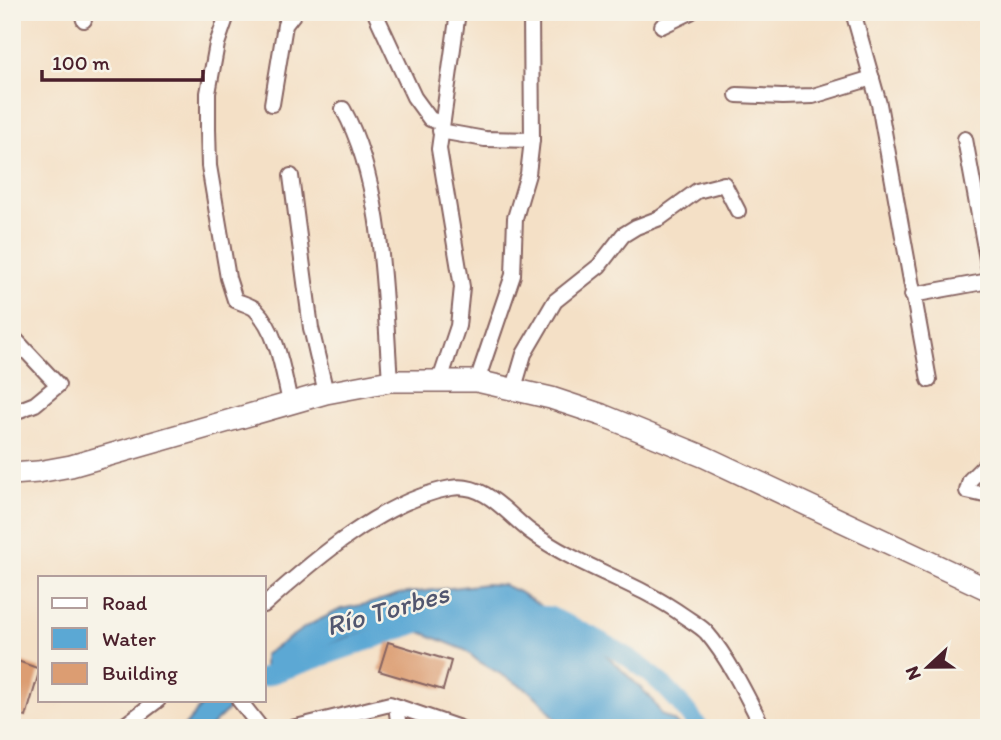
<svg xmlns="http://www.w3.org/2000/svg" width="1001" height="740" font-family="Itim,sans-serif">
<rect width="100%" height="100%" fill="#f7f3e8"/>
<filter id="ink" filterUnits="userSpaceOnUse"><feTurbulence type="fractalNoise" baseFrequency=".0143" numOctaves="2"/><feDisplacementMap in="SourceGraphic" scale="14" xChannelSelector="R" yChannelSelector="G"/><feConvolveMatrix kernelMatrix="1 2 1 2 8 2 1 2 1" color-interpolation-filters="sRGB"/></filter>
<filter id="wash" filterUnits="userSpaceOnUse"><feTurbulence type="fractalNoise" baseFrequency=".00686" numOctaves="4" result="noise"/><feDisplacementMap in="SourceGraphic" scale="28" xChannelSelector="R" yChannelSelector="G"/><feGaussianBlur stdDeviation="1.57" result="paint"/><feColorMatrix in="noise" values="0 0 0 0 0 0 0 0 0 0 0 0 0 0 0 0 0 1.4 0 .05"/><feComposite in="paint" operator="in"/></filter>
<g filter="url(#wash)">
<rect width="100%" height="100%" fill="#f4e0c6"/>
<!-- water -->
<g fill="#5ba8d4" stroke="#526480" stroke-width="2">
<polygon points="486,584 504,585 519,592 551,613 581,638 597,646 650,697 662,715 674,721 681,728 567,728 558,722 542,702 528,690 478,661 465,650 416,630 374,630 346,638 301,658 264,680 264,655 307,626 341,609 371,603 399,594"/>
<polygon points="206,700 238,700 209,728 183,728"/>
</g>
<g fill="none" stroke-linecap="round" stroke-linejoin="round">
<!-- river -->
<g stroke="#5ba8d4" stroke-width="19">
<path d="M538 615 549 616C614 646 657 667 699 728"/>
<polyline points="264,677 422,622"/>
</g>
</g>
<g id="blocks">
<!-- building -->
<g fill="#dc9d72">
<polygon points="388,642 451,661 443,690 379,671"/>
<polygon points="12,659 40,669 26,717 12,712"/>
</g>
</g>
</g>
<g filter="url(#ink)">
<use href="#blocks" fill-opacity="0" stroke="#866361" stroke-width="2"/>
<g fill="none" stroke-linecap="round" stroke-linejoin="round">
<defs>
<g id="minor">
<polyline points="82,12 84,20"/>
<path d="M228 12 217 44 208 93V129L209 166 228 278 235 300C241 303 250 305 255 309 278 332 283 372 290 402"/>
<polyline points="853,12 879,104 929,380"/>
<polyline points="376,15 414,97 430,119 441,123"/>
<polyline points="662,26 691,12"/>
<polyline points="737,95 782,97 813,96 872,78"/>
<polyline points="272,104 285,25 295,12"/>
<path d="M343 109C384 183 384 298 390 381"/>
<polyline points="440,131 485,139 532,140"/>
<polyline points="965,139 989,270"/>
<polyline points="291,176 311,328 326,393"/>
<polyline points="912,295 989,281"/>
<polyline points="12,336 58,385 35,404 12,413"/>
<polyline points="440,380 458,326 462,287 439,149 458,12"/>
<polyline points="477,381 513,275 515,218 528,174 532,140 531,12"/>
<polyline points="514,388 524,354 555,301 599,266 623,235 636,227 660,218 697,191 724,184 738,211"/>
<polyline points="989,461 970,480 967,491 989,496"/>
<path d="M264 605C314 560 383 500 451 488 485 482 507 514 531 532 578 567 637 582 684 616 691 621 700 626 706 632 728 657 748 698 763 728"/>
<polyline points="239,700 261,728"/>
<polyline points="121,728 158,700"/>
<polyline points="292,728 390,704 460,728"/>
<polyline points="399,728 397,713 399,707"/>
</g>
<polyline id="highway" points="12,474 38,472 71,466 326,393 390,381 477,381 551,398 602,415 705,457 989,590"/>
</defs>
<!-- minor casing -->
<use href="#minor" stroke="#866361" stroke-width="18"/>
<!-- highway casing -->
<use href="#highway" stroke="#866361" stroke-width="24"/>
<!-- minor -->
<use href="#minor" stroke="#fff" stroke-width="14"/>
<!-- highway -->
<use href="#highway" stroke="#fff" stroke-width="21"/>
</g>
</g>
<g text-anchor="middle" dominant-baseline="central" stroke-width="5" stroke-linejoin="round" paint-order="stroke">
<!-- water labels -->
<g font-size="28" font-style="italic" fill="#51566f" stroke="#f7f3e8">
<text transform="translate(387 609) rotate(-16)">Río Torbes</text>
</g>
</g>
<!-- margin -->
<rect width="1001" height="740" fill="none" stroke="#f7f3e8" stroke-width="42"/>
<!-- legend -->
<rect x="38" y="576" width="228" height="126" fill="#f7f3e8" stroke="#b29e9c" stroke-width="2"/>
<rect x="52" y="598" width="35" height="10" fill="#ffffff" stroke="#b29e9c" stroke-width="2"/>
<text x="102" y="610" font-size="21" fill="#4a1f2b">Road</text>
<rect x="52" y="628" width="35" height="21" fill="#5ba8d4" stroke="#b29e9c" stroke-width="2"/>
<text x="102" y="646" font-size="21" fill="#4a1f2b">Water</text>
<rect x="52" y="663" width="35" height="21" fill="#dc9d72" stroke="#b29e9c" stroke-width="2"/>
<text x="102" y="680" font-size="21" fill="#4a1f2b">Building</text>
<!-- north arrow -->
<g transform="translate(928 667) rotate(248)" stroke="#f7f3e8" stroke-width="5" paint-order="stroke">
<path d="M0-5L12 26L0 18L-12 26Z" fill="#4a1f2b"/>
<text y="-10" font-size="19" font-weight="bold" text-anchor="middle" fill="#4a1f2b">N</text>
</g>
<!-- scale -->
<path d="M42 70v10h161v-10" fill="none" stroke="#4a1f2b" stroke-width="3.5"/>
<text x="52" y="70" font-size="21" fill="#4a1f2b" stroke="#f7f3e8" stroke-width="5" paint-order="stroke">100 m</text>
</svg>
